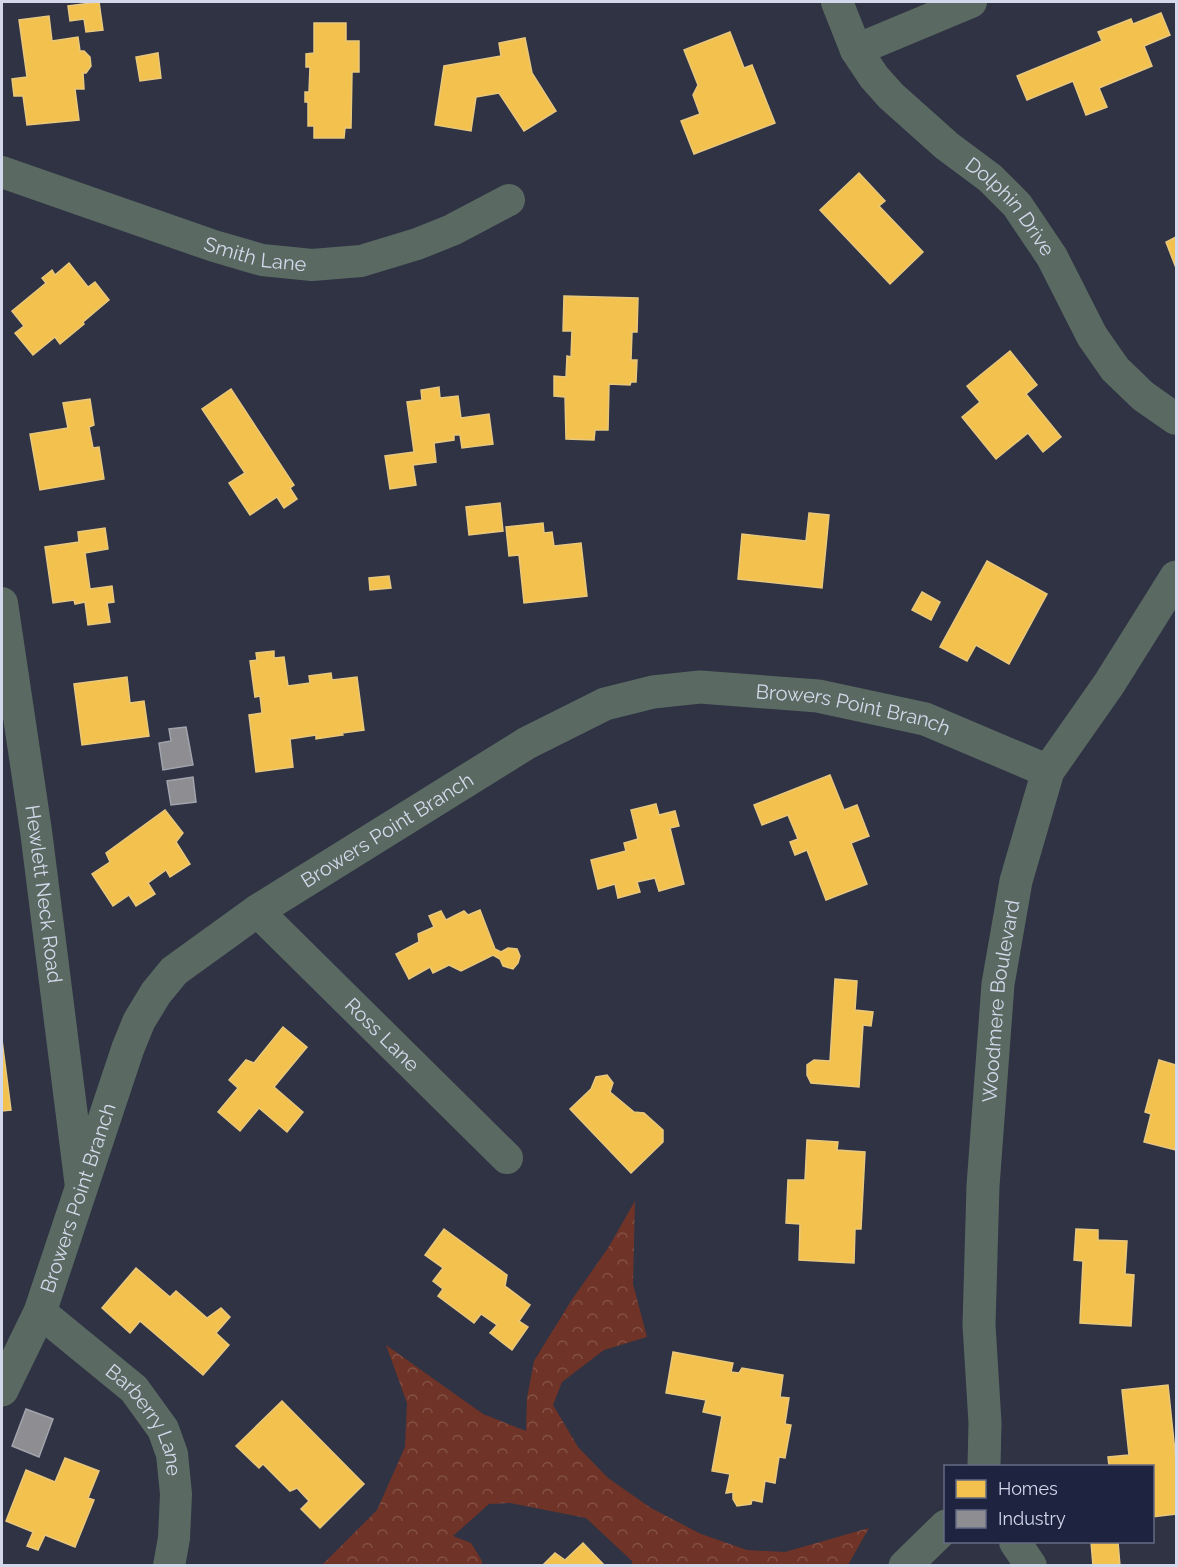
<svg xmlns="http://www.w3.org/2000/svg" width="1178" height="1567" font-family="Raleway,sans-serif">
<defs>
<pattern id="forest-crowns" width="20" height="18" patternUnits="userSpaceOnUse" patternTransform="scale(1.5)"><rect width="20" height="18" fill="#6f3327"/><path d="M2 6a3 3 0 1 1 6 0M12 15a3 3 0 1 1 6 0" fill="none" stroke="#835046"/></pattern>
</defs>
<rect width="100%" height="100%" fill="#2f3343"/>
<!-- forest -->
<polygon fill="url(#forest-crowns)" points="635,1201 633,1284 647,1337 604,1350 562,1382 553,1405 578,1447 608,1478 651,1508 701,1534 747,1550 785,1552 869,1528 848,1565 632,1565 632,1561 586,1518 510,1503 489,1504 453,1536 471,1543 482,1561 482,1565 322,1565 377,1510 405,1447 407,1403 386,1345 483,1414 526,1431 527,1398 534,1361 571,1301 608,1248"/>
<!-- homes -->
<g fill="#f2c14e" stroke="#e9c87d" stroke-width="1.5">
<polygon points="99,2 103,30 86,32 84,19 70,21 68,6"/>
<polygon points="1161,13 1170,35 1144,46 1152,66 1099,88 1107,107 1086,115 1073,81 1027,100 1017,76 1102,41 1098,32 1131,19 1133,24"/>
<polygon points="49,16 52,41 78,37 80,51 84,51 90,57 91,66 86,73 83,73 84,89 75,89 79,120 27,125 23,96 14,96 12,79 27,77 19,20"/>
<polygon points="314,23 346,23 346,41 359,41 359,72 352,72 351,128 345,128 344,138 314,138 314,126 308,126 308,102 305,102 305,92 309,92 310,67 306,67 306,54 314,53"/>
<polygon points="730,32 744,68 752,65 775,123 694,154 681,121 700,114 693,95 698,85 684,50"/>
<polygon points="525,38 532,73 556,111 524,131 499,93 476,97 471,131 435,125 444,66 501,56 499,43"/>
<polygon points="158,53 161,78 140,81 136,57"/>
<polygon points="859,173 885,201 879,206 923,252 890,284 820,210"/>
<polygon points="1176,237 1176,268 1166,242"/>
<polygon points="69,263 88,287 95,282 109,300 83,322 84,324 60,344 55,337 33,355 15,333 24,326 12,311 46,283 42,278 52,270 55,275"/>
<polygon points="564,296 638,298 637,332 632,332 631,360 637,360 636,382 631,382 630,385 609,384 608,430 595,430 594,440 566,439 565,397 554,396 554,376 566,377 567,356 571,357 572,331 563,331"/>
<polygon points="1010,351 1037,385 1026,394 1061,437 1043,452 1028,433 996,459 962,417 980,402 967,386"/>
<polygon points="439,387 440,398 458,396 461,418 489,414 493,444 462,448 460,435 454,435 454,440 434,443 436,462 413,465 416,485 390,489 385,456 414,452 407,402 422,400 421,390"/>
<polygon points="231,389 294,485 290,488 297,499 284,508 277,497 250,515 229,483 245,473 202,409"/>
<polygon points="90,399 94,425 89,427 93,448 99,447 104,479 40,490 30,434 68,428 63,403"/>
<polygon points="500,503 503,531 469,535 466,507"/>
<polygon points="809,513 829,515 822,588 738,579 742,534 806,541"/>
<polygon points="543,523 544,533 552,532 554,546 581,543 587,596 524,603 519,555 509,556 506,527"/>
<polygon points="105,528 108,549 85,553 90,589 112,586 114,602 107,603 110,622 88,625 85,602 75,604 74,600 53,603 45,547 79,542 78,532"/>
<polygon points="987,561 1047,594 1009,664 976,645 967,661 940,647"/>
<polygon points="389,576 391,588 370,590 369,578"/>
<polygon points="922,592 940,602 931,620 912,610"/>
<polygon points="274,651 274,658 284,657 288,686 310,683 309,676 331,673 332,680 357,677 364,730 342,733 343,735 316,739 316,735 290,739 293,767 256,772 249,715 262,713 260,696 255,697 250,661 257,660 256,653"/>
<polygon points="127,677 130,703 144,701 149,736 82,745 74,684"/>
<polygon points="830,775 844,810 857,805 869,836 851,843 867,884 826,900 807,850 795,855 790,842 798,839 788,815 762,825 754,805"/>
<polygon points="656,804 659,815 675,811 679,826 670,828 684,884 659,891 655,878 637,882 640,892 618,898 615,884 598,889 591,860 626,851 624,843 638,839 631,810"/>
<polygon points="165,810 183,833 176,842 190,864 170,877 166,870 148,883 155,894 136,906 129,895 113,906 92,874 110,862 106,853"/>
<polygon points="480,910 495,949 501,952 508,948 517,949 520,956 518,963 513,969 503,966 500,959 493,955 461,971 449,965 433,973 430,967 409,979 396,954 419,942 418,934 434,927 429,916 441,911 446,920 464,911 468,915"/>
<polygon points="835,979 857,981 855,1010 873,1012 871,1026 863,1025 859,1087 811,1083 807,1075 807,1065 814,1060 830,1061"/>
<polygon points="283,1027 307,1047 274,1087 303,1112 287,1132 259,1108 240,1131 218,1112 238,1088 229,1080 246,1060 254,1063"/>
<polygon points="2,1040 11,1110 2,1111"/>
<polygon points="1159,1060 1176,1065 1176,1150 1144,1142 1151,1114 1145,1112"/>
<polygon points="607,1075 613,1083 610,1092 634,1112 644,1113 663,1130 663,1142 631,1173 570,1109 591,1089 596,1077"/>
<polygon points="807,1140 838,1142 837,1150 865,1152 861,1229 855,1229 854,1263 799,1260 800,1224 786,1223 788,1180 805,1180"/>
<polygon points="444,1229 507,1275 505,1286 530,1305 519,1321 528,1327 512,1350 490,1333 497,1325 481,1314 474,1323 438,1296 443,1289 433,1281 443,1268 425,1255"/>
<polygon points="1076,1229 1098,1230 1098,1240 1127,1241 1125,1274 1134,1275 1131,1326 1080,1323 1083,1261 1074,1260"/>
<polygon points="136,1268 170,1297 176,1291 207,1318 221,1308 230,1317 216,1333 229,1345 203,1375 140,1321 130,1333 102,1308"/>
<polygon points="673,1352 733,1363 731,1372 739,1373 742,1368 783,1375 780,1397 789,1398 785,1424 791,1425 785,1458 779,1457 775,1483 765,1481 762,1502 752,1500 751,1504 737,1506 733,1499 733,1492 726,1493 730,1474 712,1471 722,1416 703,1412 706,1400 666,1393"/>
<polygon points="1168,1385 1176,1461 1176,1514 1152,1517 1152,1466 1109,1466 1108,1457 1129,1455 1122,1390"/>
<polygon points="282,1401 364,1484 320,1528 301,1509 309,1501 297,1488 290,1491 263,1464 259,1468 236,1446"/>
<polygon points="65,1458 99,1471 88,1498 94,1500 75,1547 45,1535 38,1550 27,1546 33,1532 6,1521 26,1470 55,1482"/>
<polygon points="1091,1542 1118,1542 1120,1566 1093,1566"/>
<polygon points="583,1543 603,1564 602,1566 542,1566 555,1553 565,1560"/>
</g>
<!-- industry -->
<g fill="#8d8d92" stroke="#a2a4ad" stroke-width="1.5">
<polygon points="186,727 193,765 163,770 159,743 171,741 169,729"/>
<polygon points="193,777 196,802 171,805 167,781"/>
<polygon points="26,1409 53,1419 39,1457 12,1446"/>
</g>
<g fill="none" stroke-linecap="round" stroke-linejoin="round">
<!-- minor -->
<g stroke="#5a6a62" stroke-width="32">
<path id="s1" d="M837 2 856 50 874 77 891 96 947 146 990 178 1017 205 1052 257 1092 336 1115 369 1143 396 1176 419"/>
<polyline points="856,50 971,2"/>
<path id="s2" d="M2 172 214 246 262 260 312 265 361 261 417 244 452 230 509 200"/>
<path id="s3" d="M2 603 36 831 81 1187"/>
<path id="s4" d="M257 911 507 1158"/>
<path id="s5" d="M40 1312 134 1389 163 1429 172 1454 176 1494 174 1538 169 1566"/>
<polyline points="1015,1542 1031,1566"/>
</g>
<!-- tertiary -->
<g stroke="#5a6a62" stroke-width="33">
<path id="s6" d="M2 1390 40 1312 128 1048 139 1021 156 993 174 971 257 911 527 743 605 704 653 692 700 687 818 696 925 719 1048 771"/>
<path id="s7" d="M984 1466 985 1423 979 1325 983 1186 998 984 1016 881 1048 771 1109 684 1176 577"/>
<polyline points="905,1566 946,1526"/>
</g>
</g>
<g text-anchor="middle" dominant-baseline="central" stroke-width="6" stroke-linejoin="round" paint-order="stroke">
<!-- street labels -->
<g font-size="20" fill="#d3d8eb" stroke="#1e2340">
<text stroke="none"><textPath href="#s1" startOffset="273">Dolphin Drive</textPath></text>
<text stroke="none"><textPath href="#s2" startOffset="267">Smith Lane</textPath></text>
<text stroke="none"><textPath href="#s6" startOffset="1215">Browers Point Branch</textPath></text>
<text stroke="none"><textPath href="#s6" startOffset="711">Browers Point Branch</textPath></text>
<text stroke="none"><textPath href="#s3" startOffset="294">Hewlett Neck Road</textPath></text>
<text stroke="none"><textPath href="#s7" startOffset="466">Woodmere Boulevard</textPath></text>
<text stroke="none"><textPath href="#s4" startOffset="176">Ross Lane</textPath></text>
<text stroke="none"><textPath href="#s6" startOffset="207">Browers Point Branch</textPath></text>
<text stroke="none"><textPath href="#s5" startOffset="154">Barberry Lane</textPath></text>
</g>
</g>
<!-- border -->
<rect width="1178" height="1567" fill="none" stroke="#d3d8eb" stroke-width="6"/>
<!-- legend -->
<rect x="944" y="1465" width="210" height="78" fill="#1e2340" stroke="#666b84" stroke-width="1.5"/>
<rect x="956" y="1480" width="30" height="18" fill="#f2c14e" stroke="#666b84" stroke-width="1.5"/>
<text x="998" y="1495" font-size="18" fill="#d3d8eb">Homes</text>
<rect x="956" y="1510" width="30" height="18" fill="#8d8d92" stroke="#666b84" stroke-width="1.5"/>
<text x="998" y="1525" font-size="18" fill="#d3d8eb">Industry</text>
</svg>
